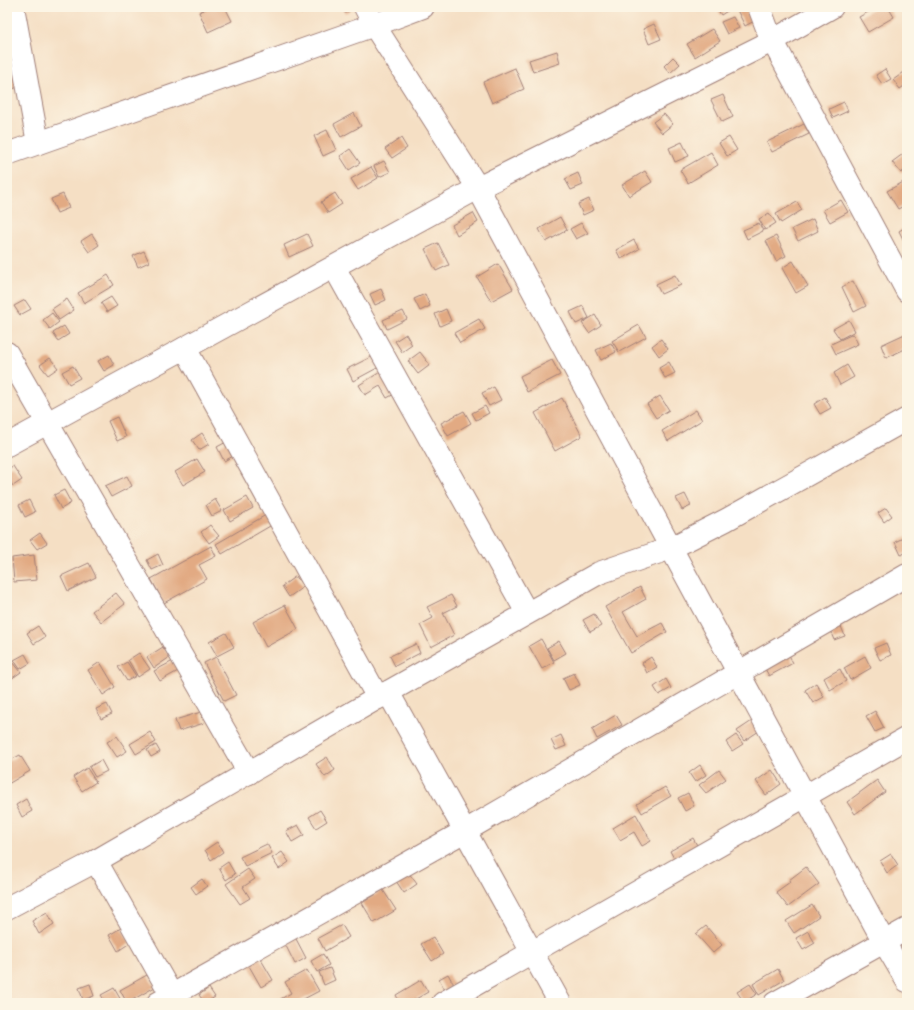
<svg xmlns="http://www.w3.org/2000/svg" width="914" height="1010" font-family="Kalam,sans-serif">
<rect width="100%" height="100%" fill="#fcf5e5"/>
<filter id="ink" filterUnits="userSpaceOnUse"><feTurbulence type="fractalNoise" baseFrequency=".025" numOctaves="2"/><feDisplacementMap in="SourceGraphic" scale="8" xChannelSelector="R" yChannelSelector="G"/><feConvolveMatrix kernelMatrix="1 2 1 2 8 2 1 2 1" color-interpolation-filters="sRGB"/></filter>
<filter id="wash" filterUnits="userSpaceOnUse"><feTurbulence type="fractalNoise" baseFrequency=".012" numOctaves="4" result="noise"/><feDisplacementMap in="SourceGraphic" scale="16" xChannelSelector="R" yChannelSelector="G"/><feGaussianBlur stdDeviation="0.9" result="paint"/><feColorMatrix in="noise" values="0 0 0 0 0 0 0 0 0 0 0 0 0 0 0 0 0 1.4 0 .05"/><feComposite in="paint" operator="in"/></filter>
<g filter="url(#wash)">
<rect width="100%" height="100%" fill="#f5dfc4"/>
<g id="blocks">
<!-- building -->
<g fill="#e2aa83">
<polygon points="210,7 225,7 232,21 208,32 199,12"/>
<polygon points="298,7 313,7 301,13"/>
<polygon points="342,7 355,7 355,8 345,13"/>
<polygon points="716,7 732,7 732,8 721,15"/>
<polygon points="738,7 750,7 756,20 745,26 736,8"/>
<polygon points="877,7 888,7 894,17 868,32 859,17"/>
<polygon points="733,17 739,28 727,34 721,22"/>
<polygon points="654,24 661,39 649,44 643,29"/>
<polygon points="712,29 720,41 695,57 687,44"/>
<polygon points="557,51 560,63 533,72 529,60"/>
<polygon points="7,54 18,87 7,91"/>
<polygon points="673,57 680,64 670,73 664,66"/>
<polygon points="515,68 524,89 492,103 483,82"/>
<polygon points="885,69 891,79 882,84 876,75"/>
<polygon points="907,70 907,84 900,89 893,80"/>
<polygon points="723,95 733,117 722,122 711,100"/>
<polygon points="844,102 848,111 833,118 829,109"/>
<polygon points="354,113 361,126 341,137 334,124"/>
<polygon points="664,114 673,124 662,133 653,122"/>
<polygon points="804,124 809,134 772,152 767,142"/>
<polygon points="327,130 336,150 323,156 314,136"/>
<polygon points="729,137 737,150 727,156 719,143"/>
<polygon points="401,138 407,148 392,158 385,149"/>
<polygon points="682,142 689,156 675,162 669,148"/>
<polygon points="350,149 360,163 349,170 340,156"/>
<polygon points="907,151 907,168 901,173 892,162"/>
<polygon points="711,152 718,165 688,183 680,170"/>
<polygon points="384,161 390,172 379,177 374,166"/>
<polygon points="371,167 378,178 358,190 351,179"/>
<polygon points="645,171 652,182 629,196 622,185"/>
<polygon points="578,173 583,185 571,190 565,179"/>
<polygon points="907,180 907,204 898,209 887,191"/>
<polygon points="335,193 342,204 328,213 321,202"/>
<polygon points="63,194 69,208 57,213 51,199"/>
<polygon points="589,199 594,210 583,215 578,204"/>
<polygon points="841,200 848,212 830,222 823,210"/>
<polygon points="797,202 802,210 781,223 776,214"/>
<polygon points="473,213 478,222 457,235 452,225"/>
<polygon points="769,213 776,223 765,230 759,219"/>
<polygon points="560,217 567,230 546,242 539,229"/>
<polygon points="813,219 818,231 798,241 792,229"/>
<polygon points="581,223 588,233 576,239 570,229"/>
<polygon points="759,223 763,231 747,239 743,230"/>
<polygon points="907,226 907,239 904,241 899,231"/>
<polygon points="92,234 99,245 89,252 81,241"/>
<polygon points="307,234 313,246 289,257 284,245"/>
<polygon points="776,236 786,256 776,261 766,241"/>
<polygon points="634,240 639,249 621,259 616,250"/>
<polygon points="438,243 449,265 436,271 425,249"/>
<polygon points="144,251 149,262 138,267 133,256"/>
<polygon points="793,261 808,286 796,293 782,268"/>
<polygon points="498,264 513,289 491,301 477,277"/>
<polygon points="108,275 114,285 84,303 78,293"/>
<polygon points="675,275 681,285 661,294 656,284"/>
<polygon points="853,281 866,306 854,312 842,287"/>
<polygon points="381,289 386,300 375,305 370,294"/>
<polygon points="425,294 430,306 420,311 414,299"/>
<polygon points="111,297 117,306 107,312 101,303"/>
<polygon points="67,299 74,310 59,320 52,309"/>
<polygon points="25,300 31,309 20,315 14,306"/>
<polygon points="583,306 589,318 576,324 570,312"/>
<polygon points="446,309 451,321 440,326 435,314"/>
<polygon points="403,311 407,319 387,329 383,320"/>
<polygon points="52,313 59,322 50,329 43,320"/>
<polygon points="595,315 601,325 589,333 582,323"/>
<polygon points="479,319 485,329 460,343 454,333"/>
<polygon points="849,320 855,331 840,339 833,329"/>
<polygon points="639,325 646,337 619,352 612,341"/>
<polygon points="64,326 69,334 58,341 53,333"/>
<polygon points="907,333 907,348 886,358 881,345"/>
<polygon points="406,334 412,345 402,352 395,341"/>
<polygon points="853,334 858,344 836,354 831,344"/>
<polygon points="661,339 668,349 659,356 652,346"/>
<polygon points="611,343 616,352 601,360 596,350"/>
<polygon points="420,352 430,365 418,374 408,361"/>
<polygon points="109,355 114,365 104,371 98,361"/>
<polygon points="373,356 379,367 353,381 347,369"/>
<polygon points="50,358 58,368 48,375 40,365"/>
<polygon points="552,360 560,375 527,392 520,376"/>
<polygon points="669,362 675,373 665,378 659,368"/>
<polygon points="847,365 854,377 840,385 834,373"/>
<polygon points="73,366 80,378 69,384 62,372"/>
<polygon points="382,371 396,393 387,398 380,386 365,395 359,385"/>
<polygon points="494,387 501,400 489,406 482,393"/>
<polygon points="660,396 669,410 656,418 647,404"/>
<polygon points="825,397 831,408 820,414 814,404"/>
<polygon points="562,398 582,436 555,451 535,413"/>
<polygon points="485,406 489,413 476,420 472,413"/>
<polygon points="696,410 702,420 668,441 662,431"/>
<polygon points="464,411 471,423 448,436 441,423"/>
<polygon points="117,417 126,437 117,441 108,421"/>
<polygon points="202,433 209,444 199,450 192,440"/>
<polygon points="230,440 237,454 224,461 217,447"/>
<polygon points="197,459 205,472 183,485 175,472"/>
<polygon points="13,466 22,480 13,486 7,477 7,469"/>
<polygon points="127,476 132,486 111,497 105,486"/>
<polygon points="64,490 71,503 61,509 54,495"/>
<polygon points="685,494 691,506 682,510 676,498"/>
<polygon points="247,497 253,508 230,521 224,510"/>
<polygon points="215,499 222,511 212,516 206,505"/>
<polygon points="29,500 35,512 25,517 19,505"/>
<polygon points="886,508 892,516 884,522 878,513"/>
<polygon points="271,512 277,522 222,554 216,544"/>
<polygon points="210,525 219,536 209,543 201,532"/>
<polygon points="40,533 47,543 37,549 30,540"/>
<polygon points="907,536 907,552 901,555 895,542"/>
<polygon points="211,546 216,556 199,565 207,579 164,603 151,579"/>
<polygon points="158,554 163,565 152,570 147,560"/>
<polygon points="34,555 37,580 14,582 12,558"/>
<polygon points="8,557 10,568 7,569 7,558"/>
<polygon points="89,563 96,577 68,591 61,576"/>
<polygon points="296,576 303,587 289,597 282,586"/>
<polygon points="640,587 646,599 623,612 637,636 662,623 667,632 631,653 605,607"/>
<polygon points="116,593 125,604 101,622 92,611"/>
<polygon points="451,595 457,606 443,613 454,635 431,647 420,625 433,618 427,607"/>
<polygon points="285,605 298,629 266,647 253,622"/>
<polygon points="594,614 601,626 590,632 583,620"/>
<polygon points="840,624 845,636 834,640 829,628"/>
<polygon points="38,626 45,637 34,644 27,633"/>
<polygon points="226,633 234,647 217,656 209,642"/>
<polygon points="541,639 554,662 542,669 529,646"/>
<polygon points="559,641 566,653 554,660 547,648"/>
<polygon points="886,643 891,655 880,660 874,648"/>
<polygon points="416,644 420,653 395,666 390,656"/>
<polygon points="163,647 170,657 154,668 147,657"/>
<polygon points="787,651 793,663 769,676 763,665"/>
<polygon points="139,653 150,669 138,677 128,660"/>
<polygon points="25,654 30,663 20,669 14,660"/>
<polygon points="865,656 871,668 850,680 844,668"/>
<polygon points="216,657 236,695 224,701 204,663"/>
<polygon points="651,657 657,667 647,673 642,663"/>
<polygon points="173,661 178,671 160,681 154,671"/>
<polygon points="13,662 21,672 11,679 7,674 7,667"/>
<polygon points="100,662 115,687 103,695 88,670"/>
<polygon points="127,662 136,676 127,681 118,667"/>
<polygon points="840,669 846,681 830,690 824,678"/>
<polygon points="574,673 580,685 569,690 563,678"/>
<polygon points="666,679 671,688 659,695 654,687"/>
<polygon points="816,683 824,697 813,703 805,690"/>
<polygon points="107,704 112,714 101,719 96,709"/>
<polygon points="875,711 884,728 875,732 866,716"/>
<polygon points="201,712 204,723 179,731 175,720"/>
<polygon points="616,715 622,725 597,739 592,729"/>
<polygon points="752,721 759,731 744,741 737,731"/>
<polygon points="150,732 156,742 136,754 130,744"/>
<polygon points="561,735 566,746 556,750 551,740"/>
<polygon points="736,735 743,744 732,751 726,742"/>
<polygon points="117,736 127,751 117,757 107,742"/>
<polygon points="156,745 160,752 151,757 147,750"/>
<polygon points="20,755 30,771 8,784 7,762"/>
<polygon points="327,757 335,770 325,777 316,764"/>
<polygon points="101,760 107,771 95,777 89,767"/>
<polygon points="700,765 706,775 695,782 689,773"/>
<polygon points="87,768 96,782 82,791 73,777"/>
<polygon points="719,770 726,779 706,793 699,785"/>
<polygon points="772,770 781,784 766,795 756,781"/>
<polygon points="877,780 885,792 855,814 847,802"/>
<polygon points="665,787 671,796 642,813 637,804"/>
<polygon points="688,793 694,806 685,811 678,798"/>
<polygon points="26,799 32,811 22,817 16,805"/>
<polygon points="320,810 327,821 316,828 309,817"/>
<polygon points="636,814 651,841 642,846 634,832 620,840 613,828"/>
<polygon points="298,825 304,835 292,842 286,831"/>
<polygon points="693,838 699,849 676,862 670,851"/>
<polygon points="217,842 223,852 211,860 205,850"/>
<polygon points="267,844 272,853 245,866 240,857"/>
<polygon points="282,852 289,862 279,869 272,858"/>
<polygon points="891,854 898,865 887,873 880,861"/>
<polygon points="228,862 235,874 226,880 219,868"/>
<polygon points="806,867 819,884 788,907 776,892 790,882 789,880"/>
<polygon points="248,869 255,879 243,887 250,898 240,904 226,884"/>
<polygon points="408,872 417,884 404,893 396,881"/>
<polygon points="202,879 207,886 196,894 191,887"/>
<polygon points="383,890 396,910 374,923 362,903"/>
<polygon points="812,905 819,916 794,933 786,921"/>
<polygon points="47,912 54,924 39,934 32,921"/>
<polygon points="342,925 349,937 325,951 318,938"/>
<polygon points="706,926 722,945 713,953 696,934"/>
<polygon points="121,928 130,943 118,951 109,935"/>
<polygon points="808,931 815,943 803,950 796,938"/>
<polygon points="295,937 306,958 295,964 284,942"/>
<polygon points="433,937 443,954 432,961 421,944"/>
<polygon points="323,954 329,965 317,972 311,961"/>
<polygon points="260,958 273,980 261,987 248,964"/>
<polygon points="330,968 335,980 324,985 319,972"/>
<polygon points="778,969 784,980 759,995 753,984"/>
<polygon points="307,970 319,991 296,1003 278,1003 277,1001 291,993 285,982"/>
<polygon points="448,974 454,985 445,990 439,979"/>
<polygon points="147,975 155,987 127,1003 120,990"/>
<polygon points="421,980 428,992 409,1003 400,1003 396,995"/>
<polygon points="90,984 94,996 83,1000 79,988"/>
<polygon points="750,984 757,994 744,1002 737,992"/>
<polygon points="114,988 122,1002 120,1003 106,1003 101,995"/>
<polygon points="209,988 215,997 205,1003 199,995"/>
</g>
</g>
</g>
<g filter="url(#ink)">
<use href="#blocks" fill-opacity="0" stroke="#a07f78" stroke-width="1"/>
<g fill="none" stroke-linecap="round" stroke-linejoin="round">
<defs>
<g id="minor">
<polyline points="13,7 38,143"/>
<polyline points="365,7 374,25 478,188 671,548 884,942 907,981"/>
<polyline points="759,7 770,36 907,291"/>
<polyline points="334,267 527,613"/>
<polyline points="185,348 378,698"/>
<polyline points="7,353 249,773"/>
<polyline points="7,445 478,188 772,41 832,7"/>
<polyline points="388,692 560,1003"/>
<polyline points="96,861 176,1003"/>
<polyline points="158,1003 465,831 907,575"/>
<polyline points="443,1003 907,738"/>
<polyline points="775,1003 907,929"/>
</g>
<g id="tertiary">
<polyline points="7,154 380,23 423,7"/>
<polyline points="7,908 96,861 388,692 599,573 671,548 726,520 907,419"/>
</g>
</defs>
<!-- minor casing -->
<use href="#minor" stroke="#a07f78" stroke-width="24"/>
<!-- tertiary casing -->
<use href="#tertiary" stroke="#a07f78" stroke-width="24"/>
<!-- minor -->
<use href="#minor" stroke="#fff" stroke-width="22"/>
<!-- tertiary -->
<use href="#tertiary" stroke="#fff" stroke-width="22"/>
</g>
</g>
<!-- margin -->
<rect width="914" height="1010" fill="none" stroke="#fcf5e5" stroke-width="24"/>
</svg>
